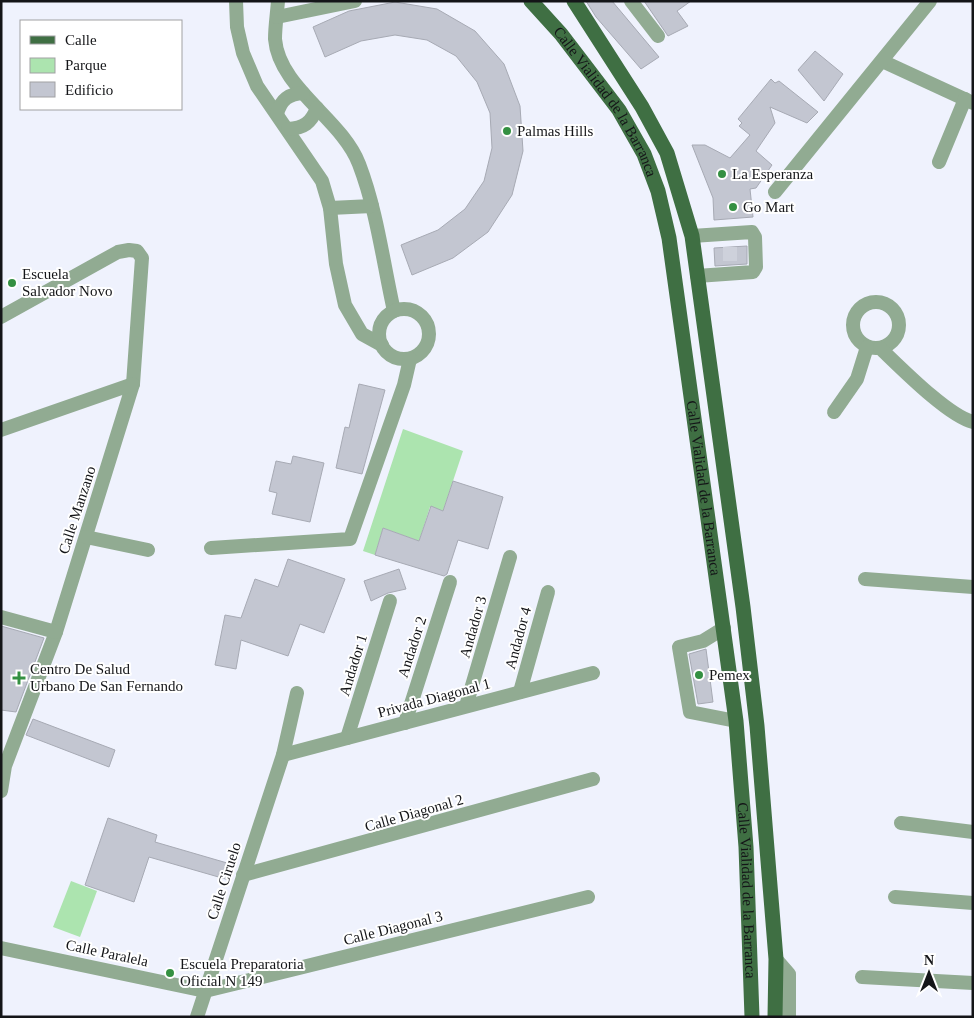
<svg xmlns="http://www.w3.org/2000/svg" width="974" height="1018" font-family="'Times New Roman',serif">
<rect width="100%" height="100%" fill="#eff2fd"/>
<!-- green -->
<g fill="#ace4af">
<polygon points="403,429 463,451 443,511 430,507 419,541 383,528 375,555 363,551"/>
<polygon points="71,881 97,891 80,937 53,927"/>
</g>
<!-- building -->
<g fill="#c3c6d1" stroke="#a7aab4">
<polygon points="586,1 612,1 659,57 641,69 596,17"/>
<polygon points="644,1 691,1 677,11 688,26 668,36"/>
<polygon points="395,2 437,9 475,31 504,64 520,106 523,151 512,195 488,232 453,258 412,275 401,245 438,230 465,209 484,181 492,148 490,113 477,82 456,56 427,40 395,35 361,41 325,57 313,27 349,11"/>
<polygon points="815,51 843,74 824,101 798,70"/>
<polygon points="771,79 775,83 779,81 818,112 807,123 770,107 775,123 756,151 772,165 756,188 750,189 753,217 714,220 713,198 692,145 705,145 730,158 750,135 739,126 742,123 738,119"/>
<polygon points="747,246 747,264 715,266 714,248"/>
<polygon points="359,384 385,390 362,474 336,468 345,427 349,428"/>
<polygon points="293,456 324,463 310,522 272,514 277,493 269,491 276,461 291,464"/>
<polygon points="453,481 503,497 488,549 458,540 447,574 444,576 375,555 383,528 419,541 431,506 443,511"/>
<polygon points="288,559 345,579 324,633 300,624 288,656 241,640 236,669 215,665 225,615 241,618 255,579 278,587"/>
<polygon points="399,569 406,589 388,593 371,601 364,581"/>
<polygon points="1,626 44,638 16,712 1,710"/>
<polygon points="706,649 713,702 698,704 689,654"/>
<polygon points="33,719 115,750 109,767 26,735"/>
<polygon points="108,818 157,835 155,842 234,865 229,880 149,857 134,902 85,885"/>
</g>
<g fill="none" stroke-linecap="round" stroke-linejoin="round">
<!-- minor-tunnel -->
<polyline stroke="#ced1db" stroke-width="14" stroke-dasharray="14 7" stroke-linecap="butt" points="730,247 730,265"/>
<!-- minor -->
<g stroke="#91ab92" stroke-width="14">
<polyline points="236,1 237,27 243,53 257,86 322,181 330,208 336,264 345,305 362,334 382,345"/>
<path d="M278 1C277 14 275 27 275 39 279 88 342 119 359 164 377 211 383 262 394 311"/>
<polyline points="631,1 658,36"/>
<polyline points="277,17 355,1"/>
<polyline points="882,61 973,103"/>
<path d="M277 114C281 99 289 94 303 93"/>
<path d="M288 129C304 128 311 123 317 108"/>
<polyline points="939,162 965,99"/>
<polyline points="775,192 930,1"/>
<polyline points="330,208 372,206"/>
<polyline points="692,236 752,232 755,237 756,267 753,272 697,276"/>
<circle cx="876" cy="325" r="23"/>
<circle cx="404" cy="334" r="25"/>
<polyline points="1,317 118,252 129,250 137,251 142,258 133,384 56,632 5,766 1,791"/>
<path d="M880 348C900 367 948 416 973 422"/>
<polyline points="834,412 857,379 867,347"/>
<polyline points="1,430 133,384"/>
<polyline points="86,537 148,550"/>
<polyline points="211,548 350,539 404,385 410,359"/>
<polyline points="865,579 973,587"/>
<polyline points="1,617 56,632"/>
<polyline points="724,628 703,641 679,647 690,712 736,721"/>
<polyline points="520,692 548,592"/>
<polyline points="466,706 510,557"/>
<polyline points="405,723 450,582"/>
<polyline points="347,738 390,601"/>
<polyline points="283,755 593,673"/>
<polyline points="901,823 973,832"/>
<polyline points="243,875 593,779"/>
<polyline points="895,897 973,903"/>
<polyline points="1,948 205,991 588,897"/>
<polyline points="776,959 789,974 789,1017"/>
<polyline points="862,977 973,983"/>
<polyline points="197,1017 283,755 297,693"/>
</g>
<!-- major -->
<g stroke="#3f6f43" stroke-width="15">
<path id="s1" d="M531 1 561 34 619 110 644 154 658 191 669 238 736 721 746 847 752 1017"/>
<polyline points="574,1 642,107 667,153 692,236 743,607 757,726 776,959 775,1017"/>
</g>
</g>
<!-- markers -->
<g fill="#349042" stroke="#fff" stroke-width="2">
<circle cx="507" cy="131" r="5"/>
<circle cx="722" cy="174" r="5"/>
<circle cx="733" cy="207" r="5"/>
<circle cx="12" cy="283" r="5"/>
<circle cx="699" cy="675" r="5"/>
<path d="M16.5 670.5h5v5h5v5h-5v5h-5v-5h-5v-5h5z"/>
<circle cx="170" cy="973" r="5"/>
</g>
<g text-anchor="middle" dominant-baseline="central" stroke-width="4" stroke-linejoin="round" paint-order="stroke">
<!-- street labels -->
<g font-size="15" fill="#141518" stroke="#fff">
<text stroke="none"><textPath href="#s1" startOffset="126">Calle Vialidad de la Barranca</textPath></text>
<text stroke="none"><textPath href="#s1" startOffset="531">Calle Vialidad de la Barranca</textPath></text>
<text transform="translate(77 510) rotate(-72)">Calle Manzano</text>
<text transform="translate(473 627) rotate(-74)">Andador 3</text>
<text transform="translate(518 638) rotate(-75)">Andador 4</text>
<text transform="translate(412 647) rotate(-72)">Andador 2</text>
<text transform="translate(353 665) rotate(-73)">Andador 1</text>
<text transform="translate(434 698) rotate(-15)">Privada Diagonal 1</text>
<text transform="translate(414 813) rotate(-16)">Calle Diagonal 2</text>
<text transform="translate(224 881) rotate(-72)">Calle Ciruelo</text>
<text stroke="none"><textPath href="#s1" startOffset="936">Calle Vialidad de la Barranca</textPath></text>
<text transform="translate(393 928) rotate(-14)">Calle Diagonal 3</text>
<text transform="translate(107 953) rotate(12)">Calle Paralela</text>
</g>
<!-- poi labels -->
<g font-size="15" fill="#141518" stroke="#fff" text-anchor="start">
<text x="517" y="131">Palmas Hills</text>
<text x="732" y="174">La Esperanza</text>
<text x="743" y="207">Go Mart</text>
<text x="22" y="274">Escuela<tspan x="22" dy="17">Salvador Novo</tspan></text>
<text x="30" y="669">Centro De Salud<tspan x="30" dy="17">Urbano De San Fernando</tspan></text>
<text x="709" y="675">Pemex</text>
<text x="180" y="964">Escuela Preparatoria<tspan x="180" dy="17">Oficial N 149</tspan></text>
</g>
</g>
<!-- border -->
<rect width="974" height="1018" fill="none" stroke="#141518" stroke-width="5"/>
<!-- legend -->
<rect x="20" y="20" width="162" height="90" fill="#ffffff" stroke="#a1a1a3"/>
<rect x="30" y="36" width="25" height="8" fill="#3f6f43" stroke="#a1a1a3"/>
<text x="65" y="45" font-size="15" fill="#141518">Calle</text>
<rect x="30" y="58" width="25" height="15" fill="#ace4af" stroke="#a1a1a3"/>
<text x="65" y="70" font-size="15" fill="#141518">Parque</text>
<rect x="30" y="82" width="25" height="15" fill="#c3c6d1" stroke="#a1a1a3"/>
<text x="65" y="95" font-size="15" fill="#141518">Edificio</text>
<!-- north arrow -->
<g transform="translate(929 973)" stroke="#ffffff" stroke-width="4" paint-order="stroke">
<path d="M0-4L9 19L0 12L-9 19Z" fill="#141518"/>
<text y="-8" font-size="14" font-weight="bold" text-anchor="middle" fill="#141518">N</text>
</g>
</svg>
